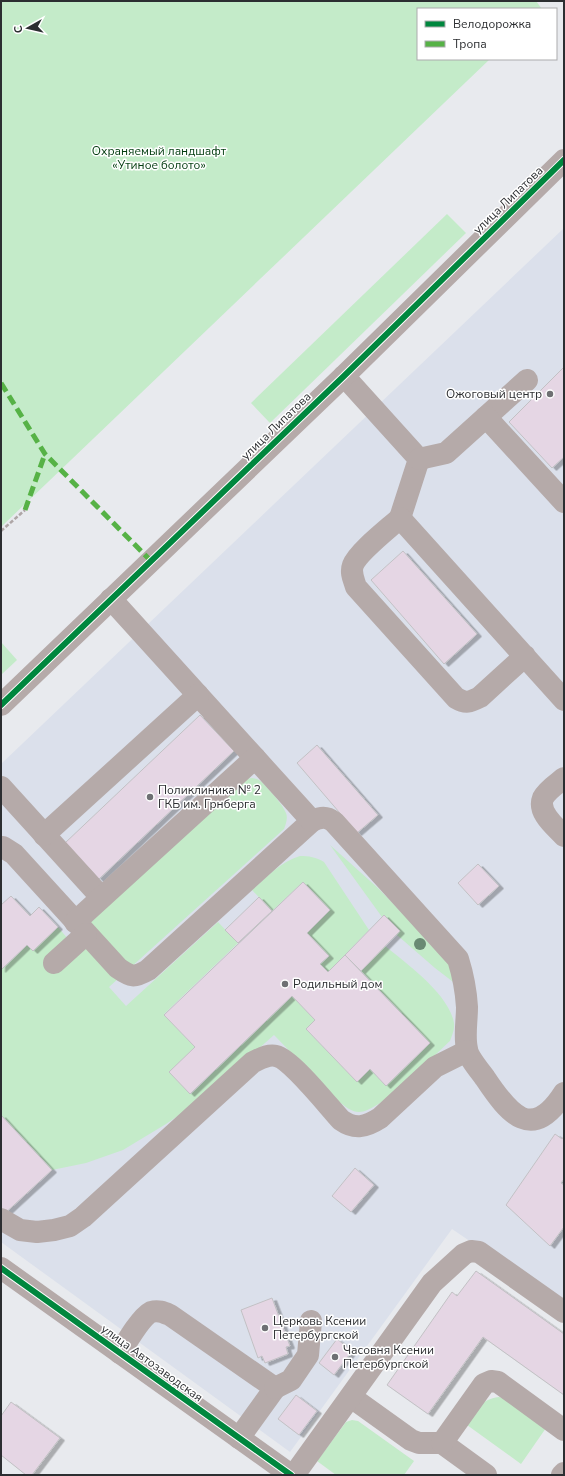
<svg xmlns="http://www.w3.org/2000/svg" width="565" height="1476" font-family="'Nunito Sans',sans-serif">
<defs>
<filter id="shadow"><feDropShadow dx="4.5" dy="2.5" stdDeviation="0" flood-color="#0004"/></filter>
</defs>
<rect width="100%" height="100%" fill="#e8eaee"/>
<!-- built -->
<polygon fill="#dbe0eb" points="564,228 564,1305 452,1229 290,1452 1,1242 1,764"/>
<!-- green -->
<g fill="#c4ebc9">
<polygon points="1,1 536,1 542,9 418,9 418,59 490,59 1,527"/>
<polygon points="447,214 466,233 270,423 251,403"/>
<polygon points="1,642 17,660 1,675"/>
<path d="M252 778 257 779 262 782C269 790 282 803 286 813 288 818 286 824 284 829L109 987 126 1006 218 922 238 943 164 1014 195 1047 170 1072 191 1094 292 996 315 1020 306 1029 357 1082 370 1069 386 1086 430 1043 361 971 385 946C407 964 449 994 454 1023 455 1029 452 1035 450 1041 432 1057 381 1112 359 1112 351 1112 345 1106 338 1101L274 1035 201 1100 166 1124 123 1150 86 1163 52 1170 1 1115V970L27 945 58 927 68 939 245 779Z"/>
<polygon points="330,845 379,889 449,962 461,988 435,968 397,935 400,931 384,915 382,917"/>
<path d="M300 856C309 856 316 857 324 862L369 930 328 972 320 964 328 956 307 933 330 910 303 882 272 911 252 890C267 877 280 862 300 856Z"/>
<path d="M499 1397 503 1398 546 1428 521 1464 467 1425C477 1411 480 1399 499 1397Z"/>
<polygon points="352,1420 358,1421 414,1461 404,1475 336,1475 317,1461 346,1422"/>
</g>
<!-- building -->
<g fill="#e5d6e4" stroke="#c2c1c4" filter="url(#shadow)">
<polygon points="564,367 564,457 552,468 509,422"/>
<polygon points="403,551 477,634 444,664 371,580"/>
<polygon points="200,715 234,751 99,879 65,843"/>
<polygon points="317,745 378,815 357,833 297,763"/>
<polygon points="478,864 499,886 478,905 458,883"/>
<polygon points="303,882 330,910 307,933 329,956 320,964 328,972 345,955 430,1043 386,1086 370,1069 357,1082 306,1029 315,1020 292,996 190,1094 169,1072 195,1047 164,1015"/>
<polygon points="11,896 30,916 39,907 58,927 33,951 27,945 1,970 1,905"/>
<polygon points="259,897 272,911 238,943 225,930"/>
<polygon points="384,915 400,931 361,971 345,955"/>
<polygon points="1,1115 52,1170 1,1217"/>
<polygon points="555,1134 562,1139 564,1136 564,1179 561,1183 564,1185 564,1227 550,1246 506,1205"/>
<polygon points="355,1168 374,1185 351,1212 332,1196"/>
<polygon points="476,1271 564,1334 564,1395 483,1337 428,1414 387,1385 452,1292 457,1296"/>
<polygon points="272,1298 290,1346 286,1347 288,1354 265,1363 262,1356 258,1358 241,1310"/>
<polygon points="337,1339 352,1351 334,1375 319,1363"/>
<polygon points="296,1395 317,1411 299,1435 278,1419"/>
<polygon points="11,1402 60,1438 32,1475 26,1475 1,1455 1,1416"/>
</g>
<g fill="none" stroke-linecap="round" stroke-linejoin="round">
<!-- path -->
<polyline stroke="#aea6a6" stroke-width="2.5" stroke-dasharray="4 2" stroke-linecap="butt" points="1,531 25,510"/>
<!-- minor -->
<g stroke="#b5aaa9" stroke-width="22">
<polyline points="344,376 419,459 400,518"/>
<polyline points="486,417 527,380"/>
<polyline points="419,459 446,453 486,417 564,502"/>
<polyline points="111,599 255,758"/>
<path d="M525 656 480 697C470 702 466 704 456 698L356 587C354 580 350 573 353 565 358 552 388 529 400 518L564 700"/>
<polyline points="1,705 344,376 564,160"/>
<path d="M564 778C558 783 547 790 543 798 537 813 556 827 564 836"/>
<polyline points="1,787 101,897"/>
<polyline points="44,835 198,695"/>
<path d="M1 847H3L14 854 118 968C131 977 134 978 148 970L312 821"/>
<path d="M75 922 255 758 312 821C321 817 326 816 334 822L458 959C463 975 466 990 467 1007 467 1021 464 1036 467 1049 468 1057 480 1071 485 1078 509 1114 532 1143 564 1093"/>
<polyline points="54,963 86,934"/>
<path d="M1 1219 20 1230 37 1232 54 1230 70 1226 83 1217 253 1062C260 1059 268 1054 276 1056 291 1059 329 1107 341 1120 355 1130 366 1127 380 1118L435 1067 467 1051"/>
<polyline points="1,1268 291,1475"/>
<path d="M120 1353C126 1343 141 1317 151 1312 158 1310 163 1312 170 1315L275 1388 239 1438"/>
<polyline points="275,1388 291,1380 308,1355 311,1321"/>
<polyline points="351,1397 411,1440 419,1443 442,1443 486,1475"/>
<polyline points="442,1443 484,1384 491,1381 498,1382 564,1430"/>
<polyline points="294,1475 432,1283 464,1254 471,1251 479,1252 564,1312"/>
<polyline points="562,1475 564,1473"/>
</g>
<!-- quiet -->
<g stroke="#56b246" stroke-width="5" stroke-dasharray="10 5" stroke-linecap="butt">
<polyline points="1,383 45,454 151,561"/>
<polyline points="25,510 45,454"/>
</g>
<defs>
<g id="cycleway">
<polyline points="1,705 344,376 564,160"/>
<polyline points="1,1268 291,1475"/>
</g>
</defs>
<!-- cycleway casing -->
<use href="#cycleway" stroke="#fff" stroke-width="8"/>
<!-- cycleway -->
<use href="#cycleway" stroke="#00873e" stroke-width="6"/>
</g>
<!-- trees -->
<circle fill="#698a73" cx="420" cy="944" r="6"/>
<!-- markers -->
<g fill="#6e7073" stroke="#fff" stroke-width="1.5">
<circle cx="550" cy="394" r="4"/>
<circle cx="150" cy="797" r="4"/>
<circle cx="285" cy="984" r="4"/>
<circle cx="265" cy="1328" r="4"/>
<circle cx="335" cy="1357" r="4"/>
</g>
<g text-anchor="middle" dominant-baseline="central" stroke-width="3" stroke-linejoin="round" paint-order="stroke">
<!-- park labels -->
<g font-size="12" fill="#013b0e" stroke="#fff">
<text x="159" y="151">Охраняемый ландшафт<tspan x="159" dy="14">«Утиное болото»</tspan></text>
</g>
<!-- street labels -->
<g font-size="12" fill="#2c2e31" stroke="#fff">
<text transform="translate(508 200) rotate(-44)">улица Липатова</text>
<text transform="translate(276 426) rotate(-44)">улица Липатова</text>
<text transform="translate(152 1363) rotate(36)">улица Автозаводская</text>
</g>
<!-- poi labels -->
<g font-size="12" fill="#2c2e31" stroke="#fff" text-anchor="start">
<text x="542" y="394" text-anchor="end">Ожоговый центр</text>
<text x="158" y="790">Поликлиника № 2<tspan x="158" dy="14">ГКБ им. Грнберга</tspan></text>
<text x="293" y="984">Родильный дом</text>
<text x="273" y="1321">Церковь Ксении<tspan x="273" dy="14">Петербургской</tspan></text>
<text x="343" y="1350">Часовня Ксении<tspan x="343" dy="14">Петербургской</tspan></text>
</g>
</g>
<!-- border -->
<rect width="565" height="1476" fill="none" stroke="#2c2e31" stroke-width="4"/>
<!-- legend -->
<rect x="417" y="8" width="140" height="52" fill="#ffffff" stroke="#ababad"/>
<rect x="425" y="21" width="20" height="6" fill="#00873e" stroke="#ababad"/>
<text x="453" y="28" font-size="12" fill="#2c2e31">Велодорожка</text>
<rect x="425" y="41" width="20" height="6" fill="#56b246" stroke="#ababad"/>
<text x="453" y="48" font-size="12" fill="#2c2e31">Тропа</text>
<!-- north arrow -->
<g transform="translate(28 28) rotate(262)" stroke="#ffffff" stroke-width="3" paint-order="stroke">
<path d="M0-3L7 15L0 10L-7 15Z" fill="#2c2e31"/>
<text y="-6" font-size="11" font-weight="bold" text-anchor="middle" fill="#2c2e31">С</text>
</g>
</svg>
